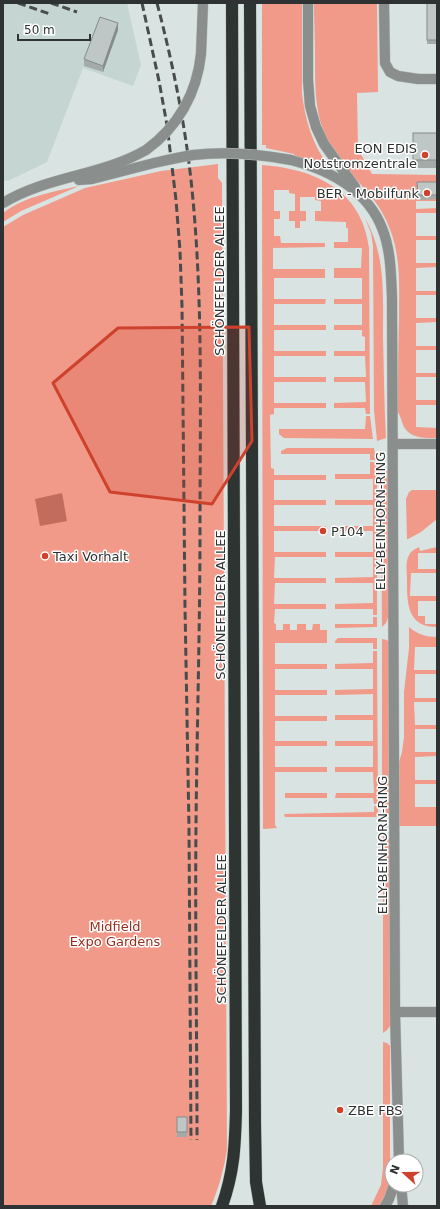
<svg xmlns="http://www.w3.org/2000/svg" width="440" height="1209" font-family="'DejaVu Sans',sans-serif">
<rect width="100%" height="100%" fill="#d9e3e1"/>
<!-- built -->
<polygon fill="#c5d6d2" points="3,3 127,3 141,65 133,86 83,68 47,162 8,181 3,180"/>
<!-- green -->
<g fill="#f19a89">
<path d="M262 3H302V93C305 121 313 146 330 168L329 169 294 155V154L266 148V145H262Z"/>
<path d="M314 3H377L378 92 357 93 358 149 372 174 437 175V201H416V209L437 208V213H416V236H437V240H416V263H437V267L416 268V291H437V295H416V318H437V322L416 323V346H437V350H416V373H437V377H416V400H437V405H416V427L437 428V438C425 438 411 439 404 427 402 423 401 417 398 412 398 381 398 350 399 319 399 289 401 259 391 232 380 200 362 188 342 163 316 129 315 102 315 61 315 41 314 22 314 3Z"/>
<path d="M218 164V178L222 183 227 1149C224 1169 219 1187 211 1206H3V227L23 215 85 188 161 171Z"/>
<path d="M262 165C315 169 362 190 369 248L370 414H366L365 408H334V403L366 402 365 382H334V377H366L365 356H334V351H365V337L362 336V330H334V325H362V304H334V299H362V278H334V268H361L362 248H334V242H348V228H346V222L315 221V211H321V201L315 200V197H300V211H306V221H300V228H295V221H289V211H295V194L289 193V190H274V211H280V219H274V236H280L281 243H325V247L273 248V269H325V278H274V299H326L325 304H274V325H326V330H274V351H326V356H274V377H326V382H274V403H326V408H274V414L270 415 271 468 274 469V475H326V480H274V500H326V505H274V526H326V531H274V552H326V557H275L274 578H326V583H275L274 604H326V609H275L274 623 276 624V630H283V624H290V630H297V624H306V630H312L313 624H320V630H327V643H275V664H327V669H275V690H327V695H275V716H327V721H275V741H327V746H275V767H327V772H275V825L277 828 263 829Z"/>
<path d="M79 186 21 211 3 222V213C25 196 53 192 79 186Z"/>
<path d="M365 218C386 255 383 296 383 337 384 371 384 405 386 438L377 441 374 410 373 246 371 233Z"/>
<polygon points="366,416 370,416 373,439 284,438 279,434 279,429 365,429"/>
<polygon points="287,448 374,448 376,460 370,460 370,454 281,454 281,451"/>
<polygon points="370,462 376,462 377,470 377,615 373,615 373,609 335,609 335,604 373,603 373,583 335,583 335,578 373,577 373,557 335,557 335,552 373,552 373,531 335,531 335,526 373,526 373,505 335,505 335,500 373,500 373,479 335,479 335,474 370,474"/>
<polygon points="381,471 389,471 389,615 386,623 382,627"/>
<polygon points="412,490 437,490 437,519 421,532 408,539 407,539 406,499 409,492"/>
<path d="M419 547 420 551 437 547V553H418V569H437V573H411L410 596H437V601H418V616H425V624H437V627C407 627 407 603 407 580 407 572 405 562 409 555 411 551 415 549 419 547Z"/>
<polygon points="373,617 377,617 377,627 335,628 335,624 373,624"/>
<path d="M409 627C417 634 426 637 437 637V647H415L414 670H437V674H415V698H437V702H414L415 725H437V729H415V752H437V756L415 757V780H437V784H415V807H437V826H399V762L402 752 404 737V692L409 648Z"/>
<polygon points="338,638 377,638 377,649 373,649 373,643 335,643 335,641"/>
<polygon points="382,639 387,640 389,643 389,813 387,818 382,818"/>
<polygon points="373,651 377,651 378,804 374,804 373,798 335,798 336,793 374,793 373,772 335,772 335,767 373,767 373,746 335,746 335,741 373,741 373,720 335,720 335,715 373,715 373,694 335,695 335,690 373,689 373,669 335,669 335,664 373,663"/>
<rect x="285" y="793" width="42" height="5"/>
<polygon points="374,806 378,806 378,817 285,817 284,814 374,812"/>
<polygon points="383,829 387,834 389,840 390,1026 387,1030 383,1033"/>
<polygon points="383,1042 387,1043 390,1046 390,1180 387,1192 379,1206 371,1206 381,1185 383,1168"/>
</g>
<!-- water -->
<polygon fill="#c16c5d" points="62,493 67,521 40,526 35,499"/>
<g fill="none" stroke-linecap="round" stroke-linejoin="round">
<defs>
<g id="minor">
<polyline points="308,3 308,80 310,106 316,127 324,144 355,187"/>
<polyline points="384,3 385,63 390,72 398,76 418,79 437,79"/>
<polyline points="201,54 203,3"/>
<path d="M291 160C329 170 367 190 382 228 391 250 391 275 392 298L395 1012 399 1161"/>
<polyline points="79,180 92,179 154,163"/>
<path d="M3 203C47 176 101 176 146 150"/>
<polyline points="393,444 437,444"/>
<polyline points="395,1012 437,1012"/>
<polyline points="401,1185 403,1206"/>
<polyline points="385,1206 389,1199 394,1185"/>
</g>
<g id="highway">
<polyline points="250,3 255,1124 256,1182 260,1206"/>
<path d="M222 1206C234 1172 235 1147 236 1111L232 3"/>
</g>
</defs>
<!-- minor casing -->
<use href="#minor" stroke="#b7c0be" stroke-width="11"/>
<!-- highway casing -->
<use href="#highway" stroke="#b7c0be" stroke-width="13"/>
<!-- minor -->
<use href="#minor" stroke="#8a8e8d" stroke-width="10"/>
<!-- highway -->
<use href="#highway" stroke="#2d3432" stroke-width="12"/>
<!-- rail -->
<g stroke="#484c4c" stroke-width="3" stroke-dasharray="8 4" stroke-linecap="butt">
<polyline points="18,3 50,14"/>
<polyline points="51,3 77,12"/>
<polyline points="142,3 159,81 167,125 176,200 180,251 182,306 185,607 189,828 191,1140"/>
<path d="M157 3C174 68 187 133 193 200 203 308 200 418 200 527 200 626 197 726 196 825 195 930 197 1035 197 1140"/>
</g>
<defs>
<g id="minor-bridge">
<path d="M146 150C178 127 197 93 201 54"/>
<path d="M154 163C167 160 180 157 193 155 226 151 259 154 291 160"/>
</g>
</defs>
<!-- minor-bridge casing -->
<use href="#minor-bridge" stroke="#b7c0be" stroke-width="11" stroke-linecap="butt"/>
<!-- minor-bridge -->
<use href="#minor-bridge" stroke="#8a8e8d" stroke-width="10"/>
</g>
<!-- wall -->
<g fill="#a3aba9">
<rect x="427" y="3" width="10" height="41"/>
<polygon points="118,30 103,72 84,66 84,59"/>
<rect x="413" y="133" width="24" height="35"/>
<polygon points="417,182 437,182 437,199 418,200"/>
<rect x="177" y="1117" width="10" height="20"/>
</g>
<!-- shaded-wall -->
<polygon fill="#858b8a" points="118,23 118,30 103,72 103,66"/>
<!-- building -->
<g fill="#bec7c5" stroke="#858b8a">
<rect x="427" y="3" width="10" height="37"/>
<polygon points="100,17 118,23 103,66 84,59"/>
<rect x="413" y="133" width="24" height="27"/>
<polygon points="417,182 437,182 437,195 418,195"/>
<rect x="177" y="1117" width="10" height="15"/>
</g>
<!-- marked area -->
<path fill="#ce422d" fill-opacity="0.2" stroke="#ce422d" stroke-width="3" stroke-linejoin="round" d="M249 327 252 441 212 504 110 492 53 383 118 328Z"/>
<!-- markers -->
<g fill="#ce422d" stroke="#fff" stroke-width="1.5">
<circle cx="425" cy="155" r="4"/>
<circle cx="427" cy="193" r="4"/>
<circle cx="323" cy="531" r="4"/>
<circle cx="45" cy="556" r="4"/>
<circle cx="340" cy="1110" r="4"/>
</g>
<g text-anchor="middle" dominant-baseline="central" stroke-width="3" stroke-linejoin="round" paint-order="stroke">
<!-- poi labels -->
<g font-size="13" fill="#2f3232" stroke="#fff" text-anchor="start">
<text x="417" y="148" text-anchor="end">EON EDIS<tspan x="417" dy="15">Notstromzentrale</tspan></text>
<text x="419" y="193" text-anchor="end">BER - Mobilfunk</text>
<text x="331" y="531">P104</text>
<text x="53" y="556">Taxi Vorhalt</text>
<text x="348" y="1110">ZBE FBS</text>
</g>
<!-- street labels -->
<g font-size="13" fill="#2f3232" stroke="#fff">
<text transform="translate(219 281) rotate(-90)">SCHÖNEFELDER ALLEE</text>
<text transform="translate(380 521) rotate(-90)">ELLY-BEINHORN-RING</text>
<text transform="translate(220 605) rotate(-90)">SCHÖNEFELDER ALLEE</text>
<text transform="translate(382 845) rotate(-90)">ELLY-BEINHORN-RING</text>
<text transform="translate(221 929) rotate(-90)">SCHÖNEFELDER ALLEE</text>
</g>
<!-- park labels -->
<g font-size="13" fill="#962f1f" stroke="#fff">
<text x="115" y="926">Midfield<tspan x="115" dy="15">Expo Gardens</tspan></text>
</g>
</g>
<!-- border -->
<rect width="440" height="1209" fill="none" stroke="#2f3232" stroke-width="8"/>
<!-- north arrow -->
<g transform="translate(404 1173) rotate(291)"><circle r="19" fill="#ffffff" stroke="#acadad"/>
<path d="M0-3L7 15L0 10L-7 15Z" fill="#ce422d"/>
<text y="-6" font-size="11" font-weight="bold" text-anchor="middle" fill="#2f3232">N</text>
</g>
<!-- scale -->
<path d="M18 34v6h72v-6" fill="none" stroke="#2f3232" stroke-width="2"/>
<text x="24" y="34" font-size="12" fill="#2f3232" stroke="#ffffff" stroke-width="3" paint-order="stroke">50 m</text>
</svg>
